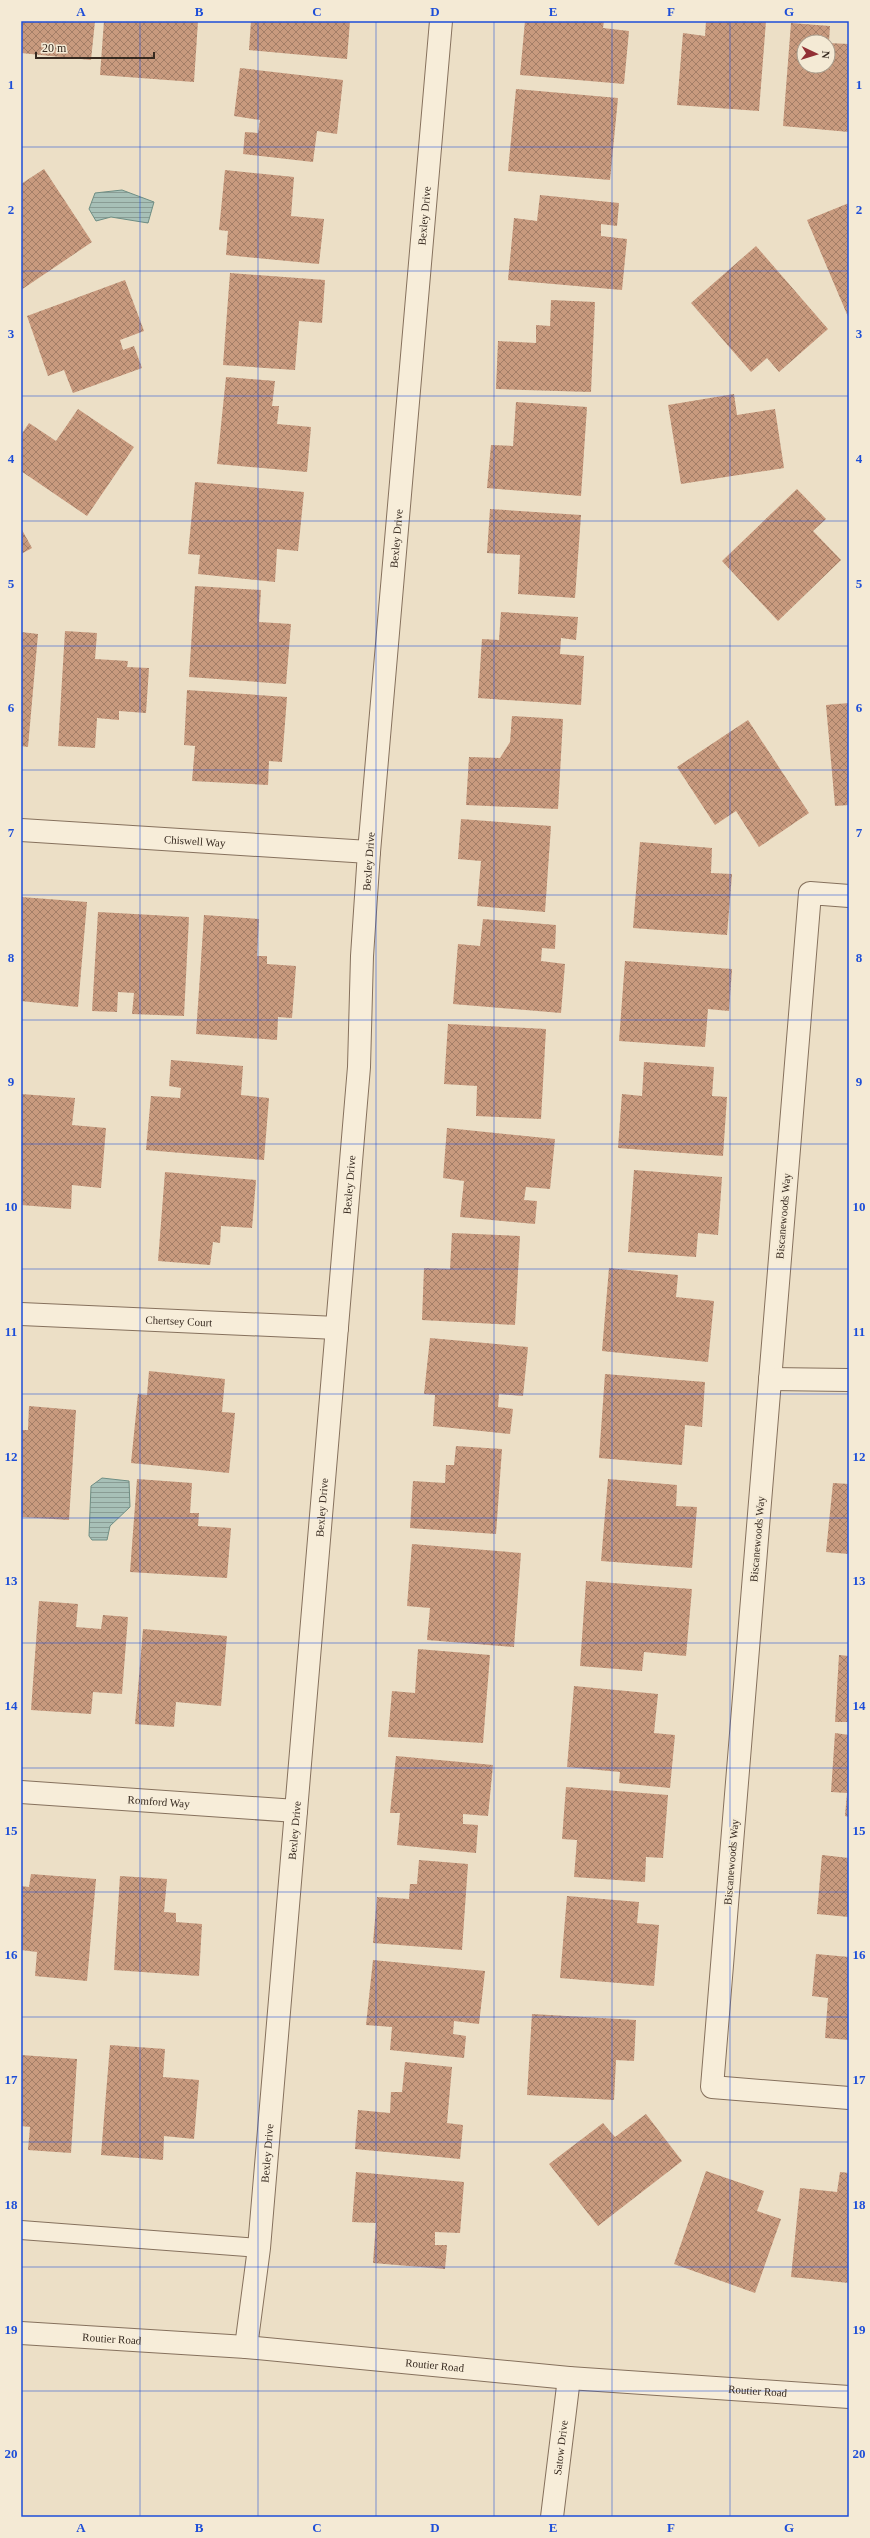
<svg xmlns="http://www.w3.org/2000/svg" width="870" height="2538" font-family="'Times New Roman',serif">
<defs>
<pattern id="water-rules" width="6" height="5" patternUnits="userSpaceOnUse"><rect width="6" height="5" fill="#a7c0b7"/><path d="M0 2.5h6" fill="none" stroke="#899c94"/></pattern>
<pattern id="building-cross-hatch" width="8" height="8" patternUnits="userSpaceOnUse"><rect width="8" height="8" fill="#c89a7e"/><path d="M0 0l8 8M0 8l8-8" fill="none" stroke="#a37e67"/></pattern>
</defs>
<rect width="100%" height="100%" fill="#ecdfc6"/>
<!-- water -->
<g fill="url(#water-rules)" stroke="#6e8e84">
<polygon points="122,190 154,202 148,223 111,217 96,221 89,209 95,193"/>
<polygon points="102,1478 129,1481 130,1507 110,1526 107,1540 92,1540 89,1536 91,1486"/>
</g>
<!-- building -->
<g fill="url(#building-cross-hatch)">
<polygon points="21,21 95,21 91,60 21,53"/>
<polygon points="104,21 198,21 194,82 100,75"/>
<polygon points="251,21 350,21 347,59 249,50"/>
<polygon points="525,21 604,21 603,28 629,31 624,84 520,75"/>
<polygon points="706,21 766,21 759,111 677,105 683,33 705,36"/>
<polygon points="791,23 830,26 829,42 804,42 804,66 828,66 828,43 849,44 849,132 783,126"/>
<polygon points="240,68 343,80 337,134 317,131 313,162 243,154 245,132 258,133 260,120 234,116"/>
<polygon points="516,89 618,98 610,180 508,171"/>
<polygon points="44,169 92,242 21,290 21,184"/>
<polygon points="225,170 294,177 291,216 324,219 319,264 226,255 228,231 219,230"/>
<polygon points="540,195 619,203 617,226 601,224 601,236 627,239 622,290 508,280 514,218 537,221"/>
<polygon points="849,203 849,319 807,220"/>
<polygon points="756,246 828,329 779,372 767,358 751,372 691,303"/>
<polygon points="230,273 325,280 322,323 299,321 295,370 223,365"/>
<polygon points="125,280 144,331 120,340 123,350 134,346 142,368 73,393 64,370 48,376 27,316"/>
<polygon points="551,300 595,302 591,392 496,389 498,341 536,343 536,325 550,326"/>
<polygon points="226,377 275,381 272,406 279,406 277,424 311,427 307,472 217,464"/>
<polygon points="734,394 737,415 775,409 784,468 681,484 668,405"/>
<polygon points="516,402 587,407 581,496 487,488 491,445 513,446"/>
<polygon points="78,409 134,447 87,516 21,471 21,435 29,423 56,441"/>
<polygon points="195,482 304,492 298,551 277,549 275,582 198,574 200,555 188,554"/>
<polygon points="797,489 826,519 813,531 841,560 778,621 722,561"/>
<polygon points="490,509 581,515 575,598 518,594 520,555 487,553"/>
<polygon points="21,528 32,548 21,554"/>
<polygon points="195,586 261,590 259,622 291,624 286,684 189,677"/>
<polygon points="501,612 578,617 576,640 561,638 560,654 584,656 581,705 478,698 482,639 499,640"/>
<polygon points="65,631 97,633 95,659 128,661 127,667 149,668 146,713 119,711 119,720 97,718 95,748 58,746"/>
<polygon points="21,632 38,634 28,747 21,746"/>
<polygon points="187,690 287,697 282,762 269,761 268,785 192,781 195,746 184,745"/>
<polygon points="849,703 849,805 835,806 826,705"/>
<polygon points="512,716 563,719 558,809 466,805 469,757 500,758 510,742"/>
<polygon points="748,720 809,813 759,847 736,811 715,825 677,767"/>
<polygon points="461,819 551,826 545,912 477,906 481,861 458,859"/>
<polygon points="640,842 712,848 711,873 732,874 727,935 633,928"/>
<polygon points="21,897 87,902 78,1007 21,1001"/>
<polygon points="98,912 189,917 184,1016 132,1014 134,993 118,992 117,1012 92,1011"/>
<polygon points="204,915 259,919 257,956 267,956 267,964 296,966 292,1018 278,1017 277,1040 196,1034"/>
<polygon points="483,919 556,925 555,949 542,948 541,961 565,964 561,1013 453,1004 458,944 480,946"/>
<polygon points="625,961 732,969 729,1011 708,1009 705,1047 619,1041"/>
<polygon points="448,1024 546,1029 541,1119 476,1116 477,1086 444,1084"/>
<polygon points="171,1060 243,1066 241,1095 269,1098 264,1160 146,1150 151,1096 180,1098 181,1088 169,1086"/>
<polygon points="644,1062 714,1067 712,1096 727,1097 723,1156 618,1148 622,1094 642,1096"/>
<polygon points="21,1094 75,1098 72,1125 106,1128 101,1188 72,1185 71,1209 21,1205"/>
<polygon points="447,1128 555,1139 550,1189 526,1187 524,1200 537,1201 535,1224 460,1217 464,1181 443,1178"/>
<polygon points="634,1170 722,1177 718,1235 698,1233 696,1257 628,1252"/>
<polygon points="165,1172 256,1180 252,1228 221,1226 220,1243 213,1242 210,1265 158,1261"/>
<polygon points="452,1233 520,1236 515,1325 422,1320 424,1268 450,1269"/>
<polygon points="609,1268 678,1275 676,1297 714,1301 708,1362 602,1351"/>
<polygon points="430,1338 528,1347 523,1396 499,1394 498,1407 513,1409 510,1434 433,1426 435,1395 424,1394"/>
<polygon points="149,1371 225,1379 222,1412 235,1413 229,1473 131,1463 138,1394 147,1395"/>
<polygon points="605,1374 705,1382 702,1427 685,1425 682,1465 599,1458"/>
<polygon points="29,1406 76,1410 69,1520 21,1517 21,1430 28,1430"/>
<polygon points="456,1446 502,1449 496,1534 410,1528 413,1481 445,1483 446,1465 454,1465"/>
<polygon points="137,1479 192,1483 190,1513 199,1513 198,1526 231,1528 227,1578 130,1572"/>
<polygon points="608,1479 677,1485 676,1506 697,1507 692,1568 601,1561"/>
<polygon points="833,1483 849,1484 849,1554 826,1552"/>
<polygon points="412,1544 521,1553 514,1647 427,1640 430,1608 407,1606"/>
<polygon points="586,1581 692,1589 686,1656 644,1652 642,1671 580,1666"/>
<polygon points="39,1601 78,1604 76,1627 101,1629 103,1615 128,1617 122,1694 93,1692 91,1714 31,1710"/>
<polygon points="143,1629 227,1636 221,1706 176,1702 174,1727 135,1724"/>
<polygon points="418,1649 490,1655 483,1743 388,1737 392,1691 415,1693"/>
<polygon points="839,1655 849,1656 849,1722 835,1722"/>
<polygon points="574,1686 658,1694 654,1733 675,1735 670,1788 619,1783 620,1772 567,1767"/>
<polygon points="835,1733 849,1735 849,1817 845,1816 847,1793 831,1792"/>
<polygon points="396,1756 493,1765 488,1816 463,1814 463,1824 478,1825 476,1853 397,1845 400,1813 390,1813"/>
<polygon points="566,1787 668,1795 663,1858 646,1857 645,1882 574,1877 577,1840 562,1839"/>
<polygon points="822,1855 849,1858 849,1917 817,1914"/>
<polygon points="419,1860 468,1864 462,1950 373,1943 377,1897 409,1899 410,1884 417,1884"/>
<polygon points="31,1874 96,1879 87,1981 35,1976 37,1952 21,1950 21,1886 29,1887"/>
<polygon points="120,1876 167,1879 164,1912 176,1913 176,1922 202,1924 199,1976 114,1970"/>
<polygon points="567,1896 639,1902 637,1923 659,1925 654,1986 560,1978"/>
<polygon points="816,1954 849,1957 849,2040 825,2038 828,1998 812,1996"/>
<polygon points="373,1960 485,1971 479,2024 454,2021 453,2034 466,2036 464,2058 390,2050 392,2027 366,2025"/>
<polygon points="532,2014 636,2020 634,2061 616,2060 614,2100 527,2095"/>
<polygon points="110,2045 165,2049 163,2077 199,2080 194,2139 164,2136 163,2160 101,2155"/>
<polygon points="21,2055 77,2059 71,2153 28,2150 30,2127 21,2126"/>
<polygon points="405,2062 452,2067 447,2123 463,2125 460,2159 355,2149 358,2110 390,2113 391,2092 402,2092"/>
<polygon points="646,2114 682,2161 598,2226 549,2164 603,2123 615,2137"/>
<polygon points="706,2171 764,2191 757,2211 781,2219 755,2293 674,2264"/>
<polygon points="356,2172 464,2182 460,2233 435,2232 435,2245 447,2245 445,2269 373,2263 376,2223 352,2222"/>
<polygon points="840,2172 849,2173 849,2283 791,2277 800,2188 837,2192"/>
</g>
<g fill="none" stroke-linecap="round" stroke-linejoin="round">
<defs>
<polyline id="service" points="21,2230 259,2248"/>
<g id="minor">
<path id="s1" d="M21 830 369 852"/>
<polyline points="849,896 810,893 712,2087 849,2098"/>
<path id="s2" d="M21 1314 337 1328"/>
<polyline points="770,1379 849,1380"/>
<path id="s3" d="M21 1792 296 1811"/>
<path id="s4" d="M246 2347 259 2248 359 1067 362 956 369 852 441 21"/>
<path id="s5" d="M552 2517 569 2378"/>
</g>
<g id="tertiary">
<path id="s6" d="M21 2333 246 2347 569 2378 849 2397"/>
</g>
</defs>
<!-- service casing -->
<use href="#service" stroke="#86715d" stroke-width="20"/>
<!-- minor casing -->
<use href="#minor" stroke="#86715d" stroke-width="24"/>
<!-- tertiary casing -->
<use href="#tertiary" stroke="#86715d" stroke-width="24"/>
<!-- service -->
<use href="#service" stroke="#f7edd9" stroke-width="18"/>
<!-- minor -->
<use href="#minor" stroke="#f7edd9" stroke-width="22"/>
<!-- tertiary -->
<use href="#tertiary" stroke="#f7edd9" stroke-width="22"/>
</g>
<!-- grid -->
<path fill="none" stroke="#1d4ed8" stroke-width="1" stroke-opacity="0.55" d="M140 21V2517M258 21V2517M376 21V2517M494 21V2517M612 21V2517M730 21V2517M21 147H849M21 271H849M21 396H849M21 521H849M21 646H849M21 770H849M21 895H849M21 1020H849M21 1144H849M21 1269H849M21 1394H849M21 1518H849M21 1643H849M21 1768H849M21 1892H849M21 2017H849M21 2142H849M21 2267H849M21 2391H849"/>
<g text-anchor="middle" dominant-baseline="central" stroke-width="3.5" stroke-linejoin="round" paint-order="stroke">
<!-- street labels -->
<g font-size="11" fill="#372a20" stroke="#f4ead5">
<text stroke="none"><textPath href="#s4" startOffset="2139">Bexley Drive</textPath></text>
<text stroke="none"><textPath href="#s4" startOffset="1815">Bexley Drive</textPath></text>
<text stroke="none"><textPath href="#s1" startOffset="174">Chiswell Way</textPath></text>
<text stroke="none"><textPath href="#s4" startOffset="1491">Bexley Drive</textPath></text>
<text stroke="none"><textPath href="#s4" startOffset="1167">Bexley Drive</textPath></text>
<text transform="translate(783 1216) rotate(-85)">Biscanewoods Way</text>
<text stroke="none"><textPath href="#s2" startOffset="158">Chertsey Court</textPath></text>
<text stroke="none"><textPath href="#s4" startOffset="843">Bexley Drive</textPath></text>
<text transform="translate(757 1539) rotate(-85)">Biscanewoods Way</text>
<text stroke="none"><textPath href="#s3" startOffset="138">Romford Way</textPath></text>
<text stroke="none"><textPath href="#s4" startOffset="519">Bexley Drive</textPath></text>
<text transform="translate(731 1862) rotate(-85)">Biscanewoods Way</text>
<text stroke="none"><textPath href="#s4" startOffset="195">Bexley Drive</textPath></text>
<text stroke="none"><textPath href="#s6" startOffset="91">Routier Road</textPath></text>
<text stroke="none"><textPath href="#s6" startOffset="415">Routier Road</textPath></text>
<text stroke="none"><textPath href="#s6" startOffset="739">Routier Road</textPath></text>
<text stroke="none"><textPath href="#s5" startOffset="70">Satow Drive</textPath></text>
</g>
</g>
<!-- border -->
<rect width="870" height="2538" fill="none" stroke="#f4ead5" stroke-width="44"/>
<!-- north arrow -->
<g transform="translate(816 54) rotate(94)"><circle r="19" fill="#f4ead5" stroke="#a89d8d"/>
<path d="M0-3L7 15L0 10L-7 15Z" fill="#923035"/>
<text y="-6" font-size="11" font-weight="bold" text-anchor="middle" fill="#372a20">N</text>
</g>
<!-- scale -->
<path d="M36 52v6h118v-6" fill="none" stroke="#372a20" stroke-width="2"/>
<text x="42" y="52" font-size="12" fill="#372a20" stroke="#f4ead5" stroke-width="3" paint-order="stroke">20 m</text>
<rect x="22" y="22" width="826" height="2494" fill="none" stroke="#1d4ed8" stroke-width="1.5"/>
<g font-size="13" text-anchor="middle" font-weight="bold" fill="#1d4ed8">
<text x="81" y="16">A</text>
<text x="199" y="16">B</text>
<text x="317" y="16">C</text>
<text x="435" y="16">D</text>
<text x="553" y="16">E</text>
<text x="671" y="16">F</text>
<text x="789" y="16">G</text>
<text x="11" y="89">1</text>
<text x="859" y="89">1</text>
<text x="11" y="214">2</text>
<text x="859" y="214">2</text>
<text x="11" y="338">3</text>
<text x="859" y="338">3</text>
<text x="11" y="463">4</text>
<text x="859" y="463">4</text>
<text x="11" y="588">5</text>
<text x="859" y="588">5</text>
<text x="11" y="712">6</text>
<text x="859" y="712">6</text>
<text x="11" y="837">7</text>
<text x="859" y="837">7</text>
<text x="11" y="962">8</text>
<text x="859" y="962">8</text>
<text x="11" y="1086">9</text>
<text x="859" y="1086">9</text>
<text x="11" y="1211">10</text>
<text x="859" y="1211">10</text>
<text x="11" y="1336">11</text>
<text x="859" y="1336">11</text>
<text x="11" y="1461">12</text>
<text x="859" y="1461">12</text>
<text x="11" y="1585">13</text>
<text x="859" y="1585">13</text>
<text x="11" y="1710">14</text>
<text x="859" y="1710">14</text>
<text x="11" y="1835">15</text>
<text x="859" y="1835">15</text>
<text x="11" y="1959">16</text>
<text x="859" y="1959">16</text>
<text x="11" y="2084">17</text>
<text x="859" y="2084">17</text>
<text x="11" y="2209">18</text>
<text x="859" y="2209">18</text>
<text x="11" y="2334">19</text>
<text x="859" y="2334">19</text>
<text x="11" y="2458">20</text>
<text x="859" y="2458">20</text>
<text x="81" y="2532">A</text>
<text x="199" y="2532">B</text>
<text x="317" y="2532">C</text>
<text x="435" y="2532">D</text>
<text x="553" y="2532">E</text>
<text x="671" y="2532">F</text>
<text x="789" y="2532">G</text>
</g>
</svg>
